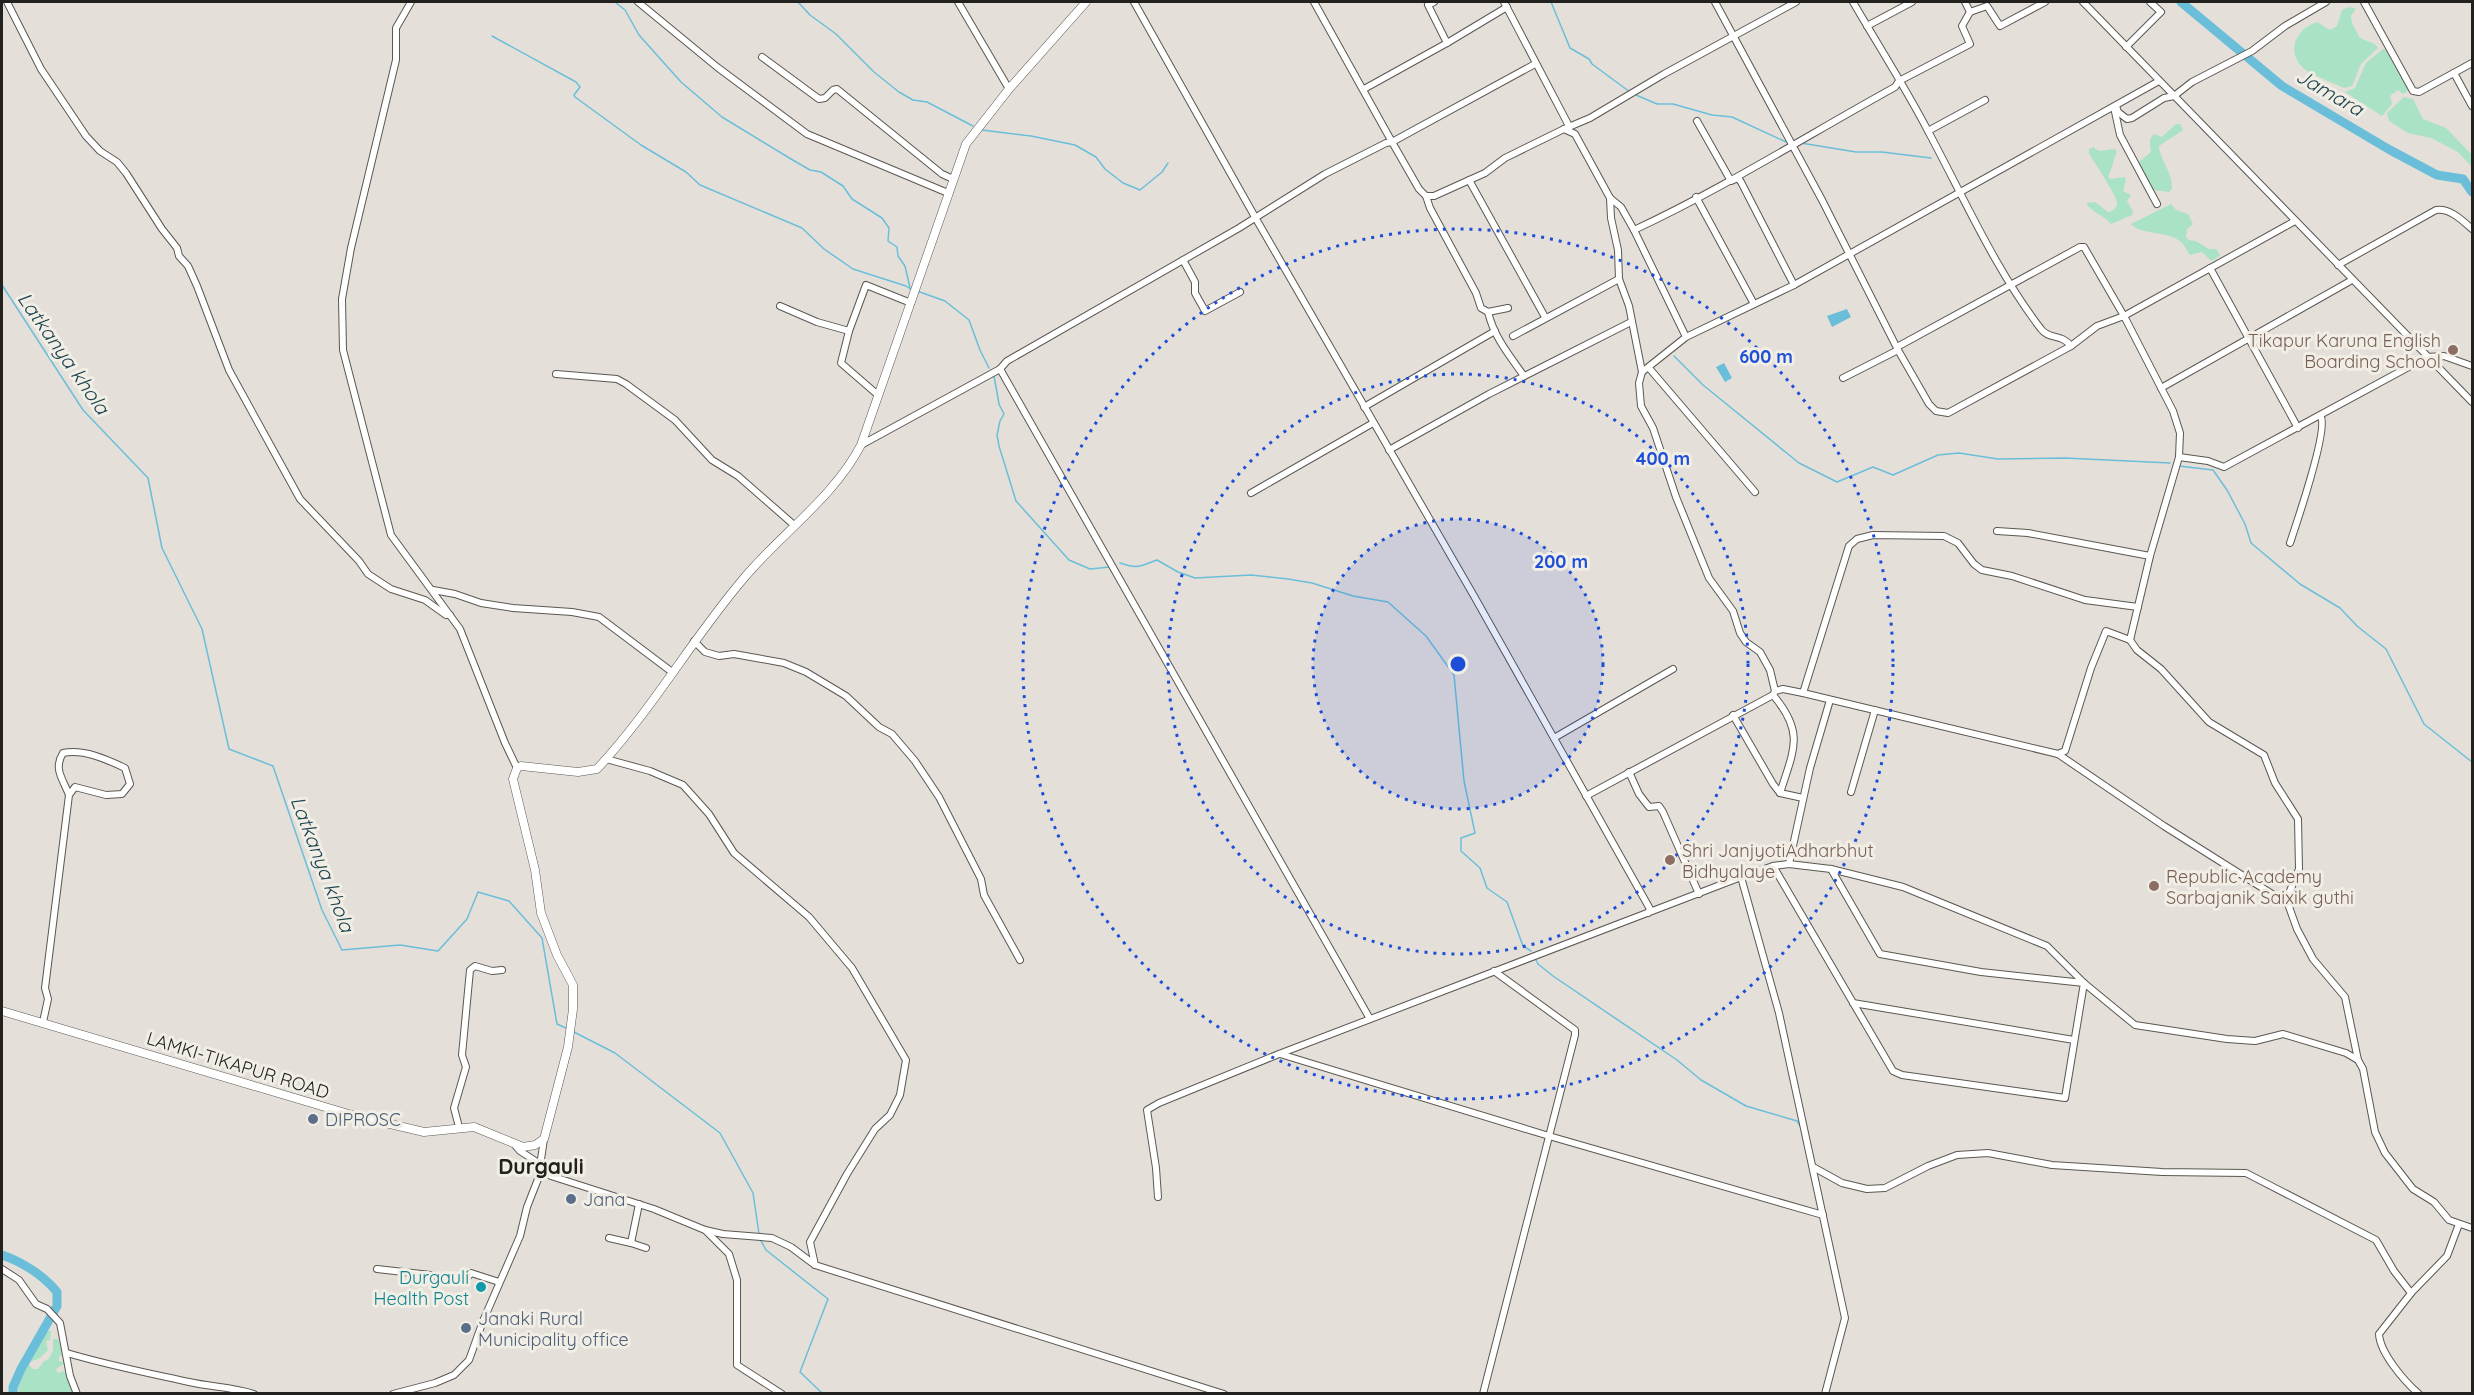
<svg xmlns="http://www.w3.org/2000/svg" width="2474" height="1395" font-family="Quicksand,sans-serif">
<rect width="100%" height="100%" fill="#e4e0d9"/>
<!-- green -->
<g fill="#a9e2c4">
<path d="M2349 7 2356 9 2351 16 2352 23 2360 38 2375 44 2378 48 2361 64 2352 86 2344 88C2333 83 2320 78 2309 72 2285 58 2292 30 2317 22L2330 30 2337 26 2342 10Z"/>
<polygon points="2383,49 2387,50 2409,90 2403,94 2398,90 2390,96 2392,104 2382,116 2345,92 2355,88 2366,63"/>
<polygon points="2404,97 2413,99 2423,119 2446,128 2472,155 2472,167 2458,152 2431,138 2408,133 2389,121 2387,113"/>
<path d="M2176 124H2180L2183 130 2159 146C2160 161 2173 172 2172 189L2169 192 2154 190 2148 183 2139 162 2151 152C2150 144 2148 139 2154 134L2162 137Z"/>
<path d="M2093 147 2099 151 2115 149 2117 152C2113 160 2113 168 2108 176L2110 179 2125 177 2126 180 2123 191 2131 195 2127 201 2133 211 2132 215 2111 224C2104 215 2092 213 2086 203L2095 202 2108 212 2112 211C2114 209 2117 207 2117 204 2118 196 2094 163 2089 153V149Z"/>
<path d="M2171 204 2176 210 2188 214 2193 224 2187 229 2186 237 2188 240 2196 241 2209 249H2216L2220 255 2214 260H2210L2202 252 2190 255C2187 251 2185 246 2182 243 2168 229 2144 237 2131 224Z"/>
<path d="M41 1330 51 1331 50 1340 46 1341 48 1350 40 1358 30 1362 29 1365 33 1369H38L44 1361 48 1360 53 1351V1339H58L64 1355 59 1356V1361L65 1363 56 1369 58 1373 63 1371 67 1374 75 1393H20C8 1380 33 1344 41 1330Z"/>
</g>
<!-- water -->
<g fill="#6bbeda">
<polygon points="1847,309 1851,317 1832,327 1827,316"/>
<polygon points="1724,363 1732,378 1725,382 1716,367"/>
</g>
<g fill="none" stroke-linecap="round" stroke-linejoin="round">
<!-- stream -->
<g stroke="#6bbeda" stroke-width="1.5">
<polyline points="615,2 625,10 639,35 681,82 722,117 791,159 810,170 821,172 843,186 852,199 882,218 889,228 888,241 897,247 898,256 905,266 910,288"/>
<polyline points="798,2 810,15 836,34 874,72 899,92 913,100 927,102 973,126"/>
<polyline points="1551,2 1570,48 1589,59 1592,64 1630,92"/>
<polyline points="492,36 576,82 580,87 574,95 575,97 641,145 686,172 700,185 802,228 824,249 853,269 906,286 912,290"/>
<polyline points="1636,95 1657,104 1673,104 1712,115 1732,117 1786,142"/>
<polyline points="982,130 1031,136 1075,145 1096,157 1105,169 1123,183 1140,190 1162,172 1168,163"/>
<polyline points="1801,143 1856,152 1882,152 1931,158"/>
<polyline points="2,285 83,410 148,478 162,548 202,629 229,749 273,766 322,910 342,950 400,945 438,951 467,919 478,892 509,901 542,938 557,1024 568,1029"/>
<polyline points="917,291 945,301 969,320 980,350 989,368"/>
<polyline points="1674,356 1703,385 1799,463 1837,482 1873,467 1893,475 1938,455 1959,453 1998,459 2065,458 2170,463"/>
<polyline points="994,376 999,404 1004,414 1000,421 997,435 999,446 1016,501 1069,560 1090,569 1110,567"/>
<polyline points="2179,466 2213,470 2227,490 2245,524 2251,543 2300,584 2340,608 2357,626 2386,649 2424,724 2472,762"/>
<path d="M1120 563C1138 569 1138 567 1157 560L1178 572 1195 578 1251 575 1288 579 1312 583 1353 596 1388 602 1426 636 1454 675 1464 781 1475 833 1461 838V851L1480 868 1487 888 1507 902 1523 946 1531 951"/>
<polyline points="1535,958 1538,964 1553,976 1677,1060 1701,1080 1746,1106 1797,1121 1801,1127"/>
<polyline points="572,1031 615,1053 720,1133 753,1193 759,1234"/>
<polyline points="761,1241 766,1250 828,1299 800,1372 823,1394"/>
</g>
<!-- river -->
<g stroke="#6bbeda" stroke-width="9">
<polyline points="2181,2 2282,86 2390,150 2437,175 2463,179 2472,192"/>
<path d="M2 1255C22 1262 43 1275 57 1292V1306L21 1369 13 1387V1394"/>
</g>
<defs>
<g id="minor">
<polyline points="7,2 41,69 86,136 100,151 117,162 126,173 162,229 177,248 179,256 188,266 197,286 229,370 300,499 359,561 368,574 391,589 425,600 446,615 450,615"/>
<polyline points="411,2 396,28 396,60 351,248 342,299 343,350 391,535 460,629 505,743 517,768"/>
<polyline points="638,2 717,67 807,134 948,193"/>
<polyline points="958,2 1009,89"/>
<polyline points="1134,2 1255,217 1474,596 1650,909 1648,913"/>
<polyline points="1314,2 1392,142 1535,64"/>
<polyline points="1504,2 1569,126"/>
<polyline points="1715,2 1822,200 1898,350 1929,404 1936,411 1948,413 2071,346"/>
<path d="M1853 2C1878 45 1905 87 1928 131 1964 198 1995 269 2041 329 2049 340 2061 333 2071 346L2097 326 2124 316 2084 247H2080L1897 347"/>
<polyline points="1965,2 1970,12 1987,6 2000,26 2045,2"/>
<polyline points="2083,2 2472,402"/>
<polyline points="2364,2 2413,91 2419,92 2472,63"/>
<polyline points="1867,26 1912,2"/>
<polyline points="1447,43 1507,7"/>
<polyline points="2126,47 2161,12 2150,2"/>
<polyline points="762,57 819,99 825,98 833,90 837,89 942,174 953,179"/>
<polyline points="2454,73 2472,106"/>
<polyline points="1364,89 1447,43 1428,5 1434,2"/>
<polyline points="2116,106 2118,112 2127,119 2132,118 2164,98 2174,96 2192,82 2252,51 2285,26 2326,2"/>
<polyline points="2114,107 2120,135 2157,204"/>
<polyline points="1697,121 1731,181 1738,178 1741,182 1794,285"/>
<polyline points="1564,129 1590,118 1664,74 1796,2"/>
<polyline points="1928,131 1985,100"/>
<polyline points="1469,180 1545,317"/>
<polyline points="1426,196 1430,208 1476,293 1481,308 1488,312 1508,308"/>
<polyline points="1696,197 1754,304"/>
<polyline points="1610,198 1611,218 1618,250 1619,279 1629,306 1642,372"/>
<polyline points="1634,230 1686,337 1642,372 1639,383 1641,406 1653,428 1676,497 1709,578 1733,611 1740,633 1746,642 1760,652 1770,670 1775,691 1783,689 1803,693 2058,754 2164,826 2288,904 2297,929 2313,959 2345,997 2358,1060"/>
<polyline points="1183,260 1195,282 1195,293 1205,311 1240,292"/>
<path d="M2338 265 2436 210C2450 208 2462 220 2472 229"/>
<polyline points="2210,268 2298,428"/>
<polyline points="780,306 817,322 849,331"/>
<path d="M1488 312C1494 337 1509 355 1524 376"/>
<polyline points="1513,336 1619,279"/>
<polyline points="1686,337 1794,285 2159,81"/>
<polyline points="1649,368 1755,492"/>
<polyline points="1000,369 1370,1019"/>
<polyline points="556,374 617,379 626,384 675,420 712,460 738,476 794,525"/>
<polyline points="1843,378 1898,350"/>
<polyline points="2161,388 2352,280"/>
<polyline points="878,395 841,363 849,331 866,285 911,303"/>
<polyline points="1364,407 1495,331"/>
<path d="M861 445 1000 369 1007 361 1239 228 1325 174 1386 143 1392 142 1419 189 1426 196H1434L1485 173 1505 158 1564 129 1575 134 1610 198 1621 207 1634 230C1724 188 1808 135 1895 87L1899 81 1970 44 1962 26 1970 12"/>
<polyline points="1389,450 1489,394 1631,322"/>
<polyline points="2179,457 2208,461 2224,467 2427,357 2444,356 2472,366"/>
<polyline points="1251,493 1373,423"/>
<polyline points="1997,531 2028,533 2150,556"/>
<path d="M2290 543C2297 522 2328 431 2321 417"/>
<polyline points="433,590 455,594 481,603 513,608 572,612 599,617 672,672"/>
<polyline points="2130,640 2150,556 2179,457 2180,433 2173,411 2124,316 2295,221"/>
<polyline points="694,641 705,652 719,656 734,654 784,663 806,672 846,696 879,727 892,734 915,761 939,797 981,879 984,895 1020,960"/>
<polyline points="1803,693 1849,546 1857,539 1873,535 1944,536 1958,543 1974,564 1982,570 2012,576 2085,600 2138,607"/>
<path d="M1773 695C1805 733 1794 749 1780 793"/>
<polyline points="1733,715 1773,784 1780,793 1803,798"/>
<polyline points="1554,738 1673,669"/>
<polyline points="2058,754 2065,751 2091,668 2106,631 2130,640 2137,650 2161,669 2209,722 2264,755 2275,783 2298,819 2299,869 2285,903"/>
<polyline points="606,759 650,771 683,785 709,814 734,853 809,917 852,968 906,1060 900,1095 890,1115 875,1129 847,1174 810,1242 815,1265"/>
<polyline points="1629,772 1639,794 1649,807 1659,806 1663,812 1699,894"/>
<polyline points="1851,792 1875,710"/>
<polyline points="1586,796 1773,695 1775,691"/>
<polyline points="1789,864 1810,768 1830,700"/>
<polyline points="1773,866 1893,1071 1902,1075 2065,1098 2084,983 1981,972 1880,954 1831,869"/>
<polyline points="1741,877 1779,1013 1845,1318 1825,1394"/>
<polyline points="1853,1003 2074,1040"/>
<path d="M43 1022 48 999 45 988 69 795C63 779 53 769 63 753 84 749 106 759 125 768L130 784 122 794 106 795 75 787 69 795"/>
<polyline points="1280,1054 1549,1136 1823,1215"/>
<polyline points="459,1127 454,1108 466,1067 462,1055 470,970 475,966 492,971 502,970"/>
<polyline points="544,1139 540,1166 551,1176 654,1209 705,1230 723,1234 772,1238 791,1247 815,1265 1224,1394"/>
<polyline points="1813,1167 1842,1183 1867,1189 1885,1188 1928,1166 1957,1155 1988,1153 2052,1165 2162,1172 2246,1173 2376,1240 2394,1271 2411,1293"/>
<polyline points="1158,1197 1156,1168 1147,1110 1159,1103 1279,1054 1741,877 1773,866 1789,864 1831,869 1903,887 2047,946 2084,983 2135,1025 2227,1039 2255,1041 2283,1034 2346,1053 2358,1060 2363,1069 2375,1132 2385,1153 2413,1189 2434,1202 2449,1220 2472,1228"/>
<polyline points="705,1230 729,1254 737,1280 737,1365 782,1394"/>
<polyline points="609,1238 631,1243 639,1204"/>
<polyline points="631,1243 646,1248"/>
<polyline points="2,1269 19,1280 36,1304 47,1309 60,1323 70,1376 77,1394"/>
<polyline points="377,1269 466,1279 471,1273 499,1282"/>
<path d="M67 1353C107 1365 148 1373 189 1382 211 1387 233 1387 254 1394"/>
<polyline points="393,1394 435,1383 454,1375 469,1360 483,1321 520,1236 527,1207 540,1174 540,1166 537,1162 520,1151 514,1144"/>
<polyline points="1483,1394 1575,1035 1575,1030 1494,971"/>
<path d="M2419 1394C2404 1381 2380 1353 2379 1334L2412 1292 2447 1256 2459 1224"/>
</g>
<path id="major" d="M2 1011 352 1115 424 1132 474 1127 523 1147 535 1145 544 1139 568 1047 573 1009V985L557 955 541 913 535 870 513 779 517 768 521 766 578 772 597 769C652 710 692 639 744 578 782 533 834 497 861 445L966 144 1009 89 1086 2"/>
</defs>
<!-- minor casing -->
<use href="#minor" stroke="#5b5751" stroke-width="8"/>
<!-- major casing -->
<use href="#major" stroke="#5b5751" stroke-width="9"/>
<!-- minor -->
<use href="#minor" stroke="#fff" stroke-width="6"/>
<!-- major -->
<use href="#major" stroke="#fff" stroke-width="8"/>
</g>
<!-- distance rings -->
<circle cx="1458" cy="664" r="145" fill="#1d4ed8" fill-opacity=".12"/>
<g fill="none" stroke="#1d4ed8" stroke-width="3" stroke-dasharray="3 6">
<circle cx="1458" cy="664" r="145"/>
<circle cx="1458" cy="664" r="290"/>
<circle cx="1458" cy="664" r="435"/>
</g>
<!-- markers -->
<g fill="#8d6e63" stroke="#f1eee6" stroke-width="2">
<circle cx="2453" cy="350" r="6"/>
<circle cx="1670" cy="860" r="6"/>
<circle cx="2154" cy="886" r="6"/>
</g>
<g fill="#5c6f8a" stroke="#f1eee6" stroke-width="2">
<circle cx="313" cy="1119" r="6"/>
<circle cx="571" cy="1199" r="6"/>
<circle cx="466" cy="1328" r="6"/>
</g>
<circle fill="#0f9aa8" stroke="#f1eee6" stroke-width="2" cx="481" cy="1287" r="6"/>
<g text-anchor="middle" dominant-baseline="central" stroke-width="6" stroke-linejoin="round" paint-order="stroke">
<!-- education labels -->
<g font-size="18" fill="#785e54" stroke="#f1eee6" text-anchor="start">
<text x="2441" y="340" text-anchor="end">Tikapur Karuna English<tspan x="2441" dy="21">Boarding School</tspan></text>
<text x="1682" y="850">Shri JanjyotiAdharbhut<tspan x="1682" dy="21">Bidhyalaye</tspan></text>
<text x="2166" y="876">Republic Academy<tspan x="2166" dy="21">Sarbajanik Saixik guthi</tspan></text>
</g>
<!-- street labels -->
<g font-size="18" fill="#22211e" stroke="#f1eee6">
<text transform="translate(238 1065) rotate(17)">LAMKI-TIKAPUR ROAD</text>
</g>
<!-- service labels -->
<g font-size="18" fill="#4e5e75" stroke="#f1eee6" text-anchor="start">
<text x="325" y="1119">DIPROSC</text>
<text x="583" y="1199">Jana</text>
<text x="478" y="1318">Janaki Rural<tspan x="478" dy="21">Municipality office</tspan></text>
</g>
<!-- culture labels -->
<g font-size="18" fill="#0d838f" stroke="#f1eee6" text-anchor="end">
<text x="469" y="1277">Durgauli<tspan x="469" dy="21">Health Post</tspan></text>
</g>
<!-- water labels -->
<g font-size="20" font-style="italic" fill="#1c424e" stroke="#f1eee6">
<text transform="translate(2330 92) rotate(30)">Jamara</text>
<text transform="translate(64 353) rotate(55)">Latkanya khola</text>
<text transform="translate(323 864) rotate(69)">Latkanya khola</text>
</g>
<!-- quarter labels -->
<g font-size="21" font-weight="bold" fill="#22211e" stroke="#f1eee6">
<text x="541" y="1166">Durgauli</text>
</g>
</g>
<circle cx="1458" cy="664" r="9" fill="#1d4ed8" stroke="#f1eee6" stroke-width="3"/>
<g font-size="18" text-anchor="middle" font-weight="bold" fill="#1d4ed8" stroke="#f1eee6" stroke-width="6" stroke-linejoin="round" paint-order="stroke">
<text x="1766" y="363">600 m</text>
<text x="1663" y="465">400 m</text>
<text x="1561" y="568">200 m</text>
</g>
<!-- border -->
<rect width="2474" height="1395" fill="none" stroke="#22211e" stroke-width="6"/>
</svg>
